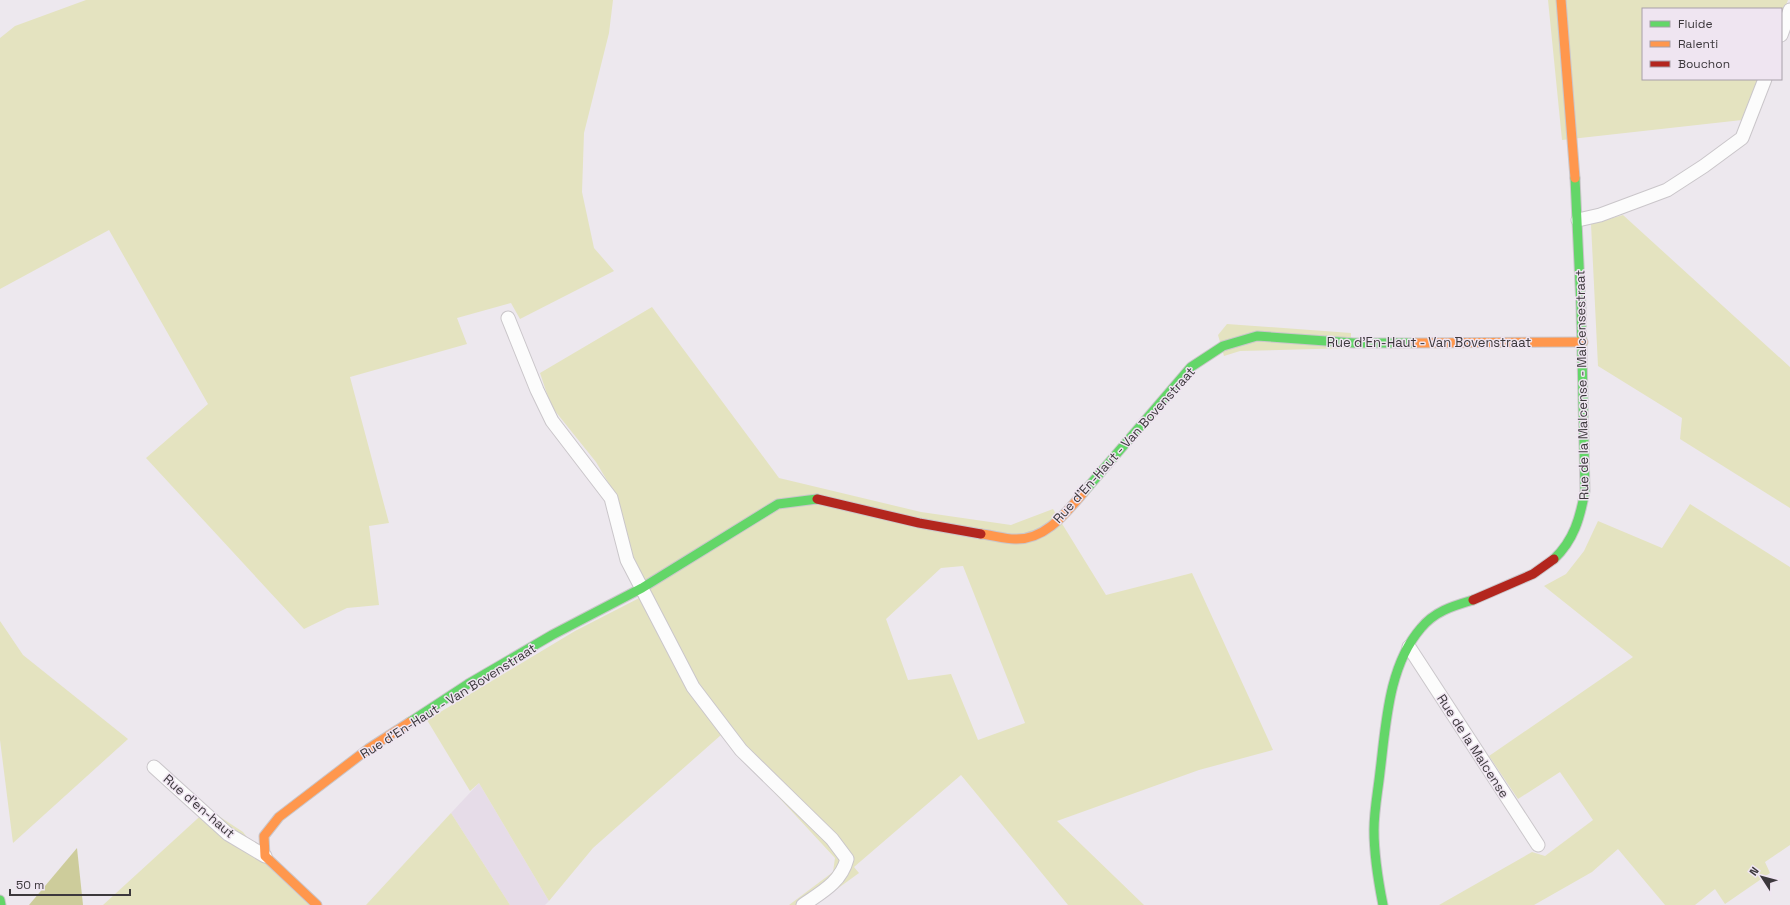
<svg xmlns="http://www.w3.org/2000/svg" width="1790" height="905" font-family="'Space Grotesk',sans-serif">
<rect width="100%" height="100%" fill="#ede8ee"/>
<!-- built -->
<polygon fill="#e6dce8" points="479,783 549,901 545,905 510,905 451,813"/>
<!-- green -->
<g fill="#e4e3c0" fill-rule="evenodd">
<polygon points="86,0 613,0 609,33 584,133 582,192 594,248 614,271 520,319 511,303 457,318 467,344 350,377 389,523 369,526 379,605 347,608 304,629 146,458 208,404 109,230 0,289 0,38 15,26"/>
<polygon points="1548,0 1788,0 1781,18 1781,9 1643,9 1643,79 1758,79 1742,120 1562,140"/>
<polygon points="1623,215 1790,367 1790,508 1680,439 1682,418 1598,366 1591,224"/>
<path d="M652 307 779 478 921 512 1011 525 1053 509 1106 595 1192 573 1273 750 1199 770 1057 821 1144 905H1068L961 775 854 867 859 873 815 905H789L833 872 835 858 721 735 593 848 549 901 479 783 470 791 427 720 575 631 651 592 633 556 615 494 596 462 551 406 540 373ZM963 566 1025 723 978 740 951 674 908 680 886 619 941 568Z"/>
<polygon points="1227,324 1351,333 1351,348 1240,351 1224,356 1218,335"/>
<polygon points="1690,504 1790,567 1790,845 1765,862 1770,873 1725,904 1715,889 1695,905 1665,905 1618,849 1592,872 1534,905 1439,905 1532,852 1545,856 1593,820 1560,772 1518,799 1489,756 1633,657 1544,586 1566,574 1584,551 1598,521 1662,548"/>
<polygon points="0,621 23,655 128,739 13,843 0,740"/>
<polygon points="208,809 243,832 270,868 309,905 103,905"/>
<polygon points="451,813 510,905 366,905"/>
</g>
<!-- forest -->
<polygon fill="#cdcc9b" points="77,848 83,905 29,905"/>
<g fill="none" stroke-linecap="round" stroke-linejoin="round">
<defs>
<g id="street">
<polyline points="1781,35 1790,10"/>
<polyline points="1578,220 1600,215 1667,190 1704,166 1742,138 1765,79"/>
<path d="M508 318 537 390 552 421 611 498 627 560 693 687 741 750 832 839 847 859C841 882 822 892 803 905"/>
<polyline points="1409,647 1538,845"/>
<polyline points="154,767 228,834 265,856"/>
</g>
<g id="fast">
<polyline points="1083,493 1191,367 1223,346 1257,336 1354,343 1415,343"/>
<path d="M1554 559C1574 540 1580 518 1585 491L1581 307 1575 178"/>
<polyline points="410,722 468,684 552,635 642,588 778,504 817,499"/>
<polyline points="0,900 1,905"/>
<path d="M1383 905C1378 880 1374 855 1374 830 1374 810 1378 791 1380 772 1386 725 1388 666 1421 628 1435 611 1453 606 1473 600"/>
</g>
<g id="slow">
<polyline points="1561,0 1575,178"/>
<polyline points="1415,343 1583,342"/>
<path d="M981 534C992 535 1004 539 1015 539 1045 540 1065 514 1083 493"/>
<polyline points="317,905 265,856 264,836 279,817 368,749 410,722"/>
</g>
<g id="jam">
<polyline points="817,499 919,523 981,534"/>
<polyline points="1473,600 1533,574 1554,559"/>
</g>
</defs>
<!-- street casing -->
<use href="#street" stroke="#cac6ca" stroke-width="15"/>
<!-- fast casing -->
<use href="#fast" stroke="#cac6ca" stroke-width="11"/>
<!-- slow casing -->
<use href="#slow" stroke="#cac6ca" stroke-width="11"/>
<!-- jam casing -->
<use href="#jam" stroke="#cac6ca" stroke-width="11"/>
<!-- street -->
<use href="#street" stroke="#fcfcfc" stroke-width="13"/>
<!-- fast -->
<use href="#fast" stroke="#63d668" stroke-width="9"/>
<!-- slow -->
<use href="#slow" stroke="#ff974d" stroke-width="9"/>
<!-- jam -->
<use href="#jam" stroke="#b3261e" stroke-width="9"/>
</g>
<g text-anchor="middle" dominant-baseline="central" stroke-width="3" stroke-linejoin="round" paint-order="stroke">
<!-- street labels -->
<g font-size="13" fill="#3c383c" stroke="#efe5f1">
<text x="1429" y="342">Rue d'En-Haut - Van Bovenstraat</text>
<text transform="translate(1582 385) rotate(-91)">Rue de la Malcense - Malcensestraat</text>
<text transform="translate(1124 445) rotate(-48)">Rue d'En-Haut - Van Bovenstraat</text>
<text transform="translate(448 701) rotate(-32)">Rue d'En-Haut - Van Bovenstraat</text>
<text transform="translate(1473 746) rotate(57)">Rue de la Malcense</text>
<text transform="translate(199 806) rotate(41)">Rue d'en-haut</text>
</g>
</g>
<!-- legend -->
<rect x="1642" y="8" width="140" height="72" fill="#efe5f1" stroke="#a7a0a9"/>
<rect x="1650" y="21" width="20" height="6" fill="#63d668" stroke="#a7a0a9"/>
<text x="1678" y="28" font-size="12" fill="#3c383c">Fluide</text>
<rect x="1650" y="41" width="20" height="6" fill="#ff974d" stroke="#a7a0a9"/>
<text x="1678" y="48" font-size="12" fill="#3c383c">Ralenti</text>
<rect x="1650" y="61" width="20" height="6" fill="#b3261e" stroke="#a7a0a9"/>
<text x="1678" y="68" font-size="12" fill="#3c383c">Bouchon</text>
<!-- north arrow -->
<g transform="translate(1762 877) rotate(306)" stroke="#efe5f1" stroke-width="3" paint-order="stroke">
<path d="M0-3L7 15L0 10L-7 15Z" fill="#3c383c"/>
<text y="-6" font-size="11" font-weight="bold" text-anchor="middle" fill="#3c383c">N</text>
</g>
<!-- scale -->
<path d="M10 889v6h120v-6" fill="none" stroke="#3c383c" stroke-width="2"/>
<text x="16" y="889" font-size="12" fill="#3c383c" stroke="#efe5f1" stroke-width="3" paint-order="stroke">50 m</text>
</svg>
